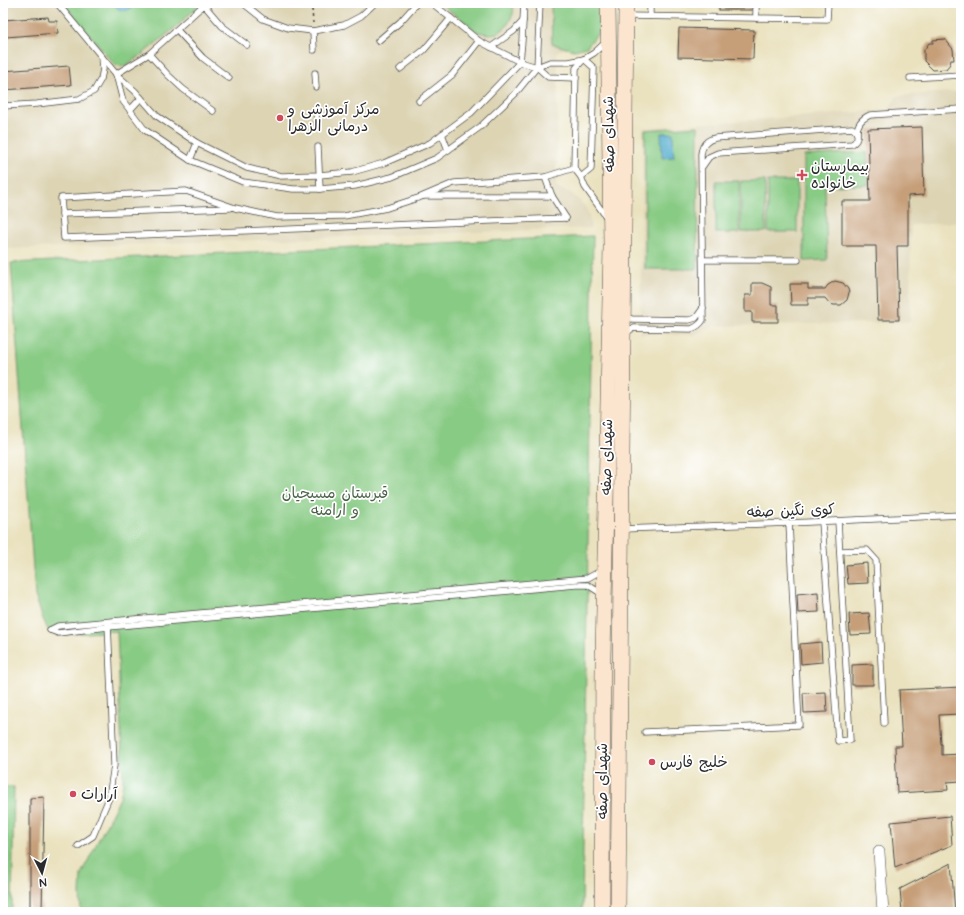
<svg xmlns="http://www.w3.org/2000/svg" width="964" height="915" font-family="'Architects Daughter','Playpen Sans Arabic',sans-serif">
<rect width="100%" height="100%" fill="#fff"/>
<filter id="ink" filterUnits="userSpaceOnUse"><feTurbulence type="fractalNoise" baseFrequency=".025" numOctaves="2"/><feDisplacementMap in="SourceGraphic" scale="8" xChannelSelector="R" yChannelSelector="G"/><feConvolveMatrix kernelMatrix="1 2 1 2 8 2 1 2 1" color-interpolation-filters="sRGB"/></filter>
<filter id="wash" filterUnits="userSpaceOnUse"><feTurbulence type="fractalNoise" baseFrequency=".012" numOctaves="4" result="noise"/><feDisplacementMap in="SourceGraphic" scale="16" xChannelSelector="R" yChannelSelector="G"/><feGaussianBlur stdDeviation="0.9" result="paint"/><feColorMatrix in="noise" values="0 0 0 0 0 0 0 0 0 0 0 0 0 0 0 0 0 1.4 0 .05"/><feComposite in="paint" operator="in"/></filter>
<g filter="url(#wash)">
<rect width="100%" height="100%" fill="#eae2bf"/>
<!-- built -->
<g fill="#ddd4b4">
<polygon points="3,3 594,3 573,47 567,49 557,51 558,80 557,164 556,167 557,175 556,179 556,187 571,193 581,202 586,208 589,215 591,228 3,249"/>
<polygon points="961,91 961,222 911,225 910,322 713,326 694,335 640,334 643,128 888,110 897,96"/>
</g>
<!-- green -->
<g fill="#88cb84" stroke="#5a7b58">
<polygon points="63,3 201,3 176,27 140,56 124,66 115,65"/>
<polygon points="440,3 514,3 513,14 507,26 498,33 489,34 478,32"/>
<polygon points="551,3 599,3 599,32 587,47 574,50 552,44"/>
<polygon points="698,126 697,269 645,269 645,130"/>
<polygon points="867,152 868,185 825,186 827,260 804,261 804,156"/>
<rect x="716" y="181" width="23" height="52"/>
<polygon points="741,181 765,181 766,232 741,232"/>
<rect x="768" y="181" width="29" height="51"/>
<polygon points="593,236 582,912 81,912 80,894 81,874 120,798 123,783 117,631 57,635 48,630 43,619 35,596 11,263"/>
<polygon points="3,787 14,787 12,912 3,912"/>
</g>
<!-- water -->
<g fill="#4fabcd" stroke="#3d6b7c">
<path d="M113 3H135C130 13 119 13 113 3Z"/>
<polygon points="661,133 673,133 674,157 662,158"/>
</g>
<g id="blocks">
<!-- building -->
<g fill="#c69f79">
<rect x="719" y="3" width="33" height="7"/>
<polygon points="48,17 49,21 57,21 58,33 6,37 6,35 3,35 3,20"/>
<polygon points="679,28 754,30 753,59 678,57"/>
<polygon points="945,39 953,49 954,60 951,60 950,64 946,69 933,70 924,61 924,50 929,43 933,43 933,40"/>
<polygon points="69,66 71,85 4,90 4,87 3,87 3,71"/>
<polygon points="922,127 924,195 908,196 908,246 897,246 899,320 878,320 876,246 842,246 842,201 870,201 868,129"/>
<polygon points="835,281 843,283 848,289 849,293 847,300 841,305 834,305 830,304 825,298 808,298 808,305 791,305 790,284 808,284 808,289 825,289 828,285"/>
<polygon points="752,283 762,283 771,287 771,305 778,305 778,322 752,322 752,312 745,312 745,295 752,295"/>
<polygon points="867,563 868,583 848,584 846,565"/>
<polygon points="818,592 819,612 798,613 797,594"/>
<polygon points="869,613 871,634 850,635 849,614"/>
<polygon points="821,642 822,662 801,664 800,644"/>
<polygon points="873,664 873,685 852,685 852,665"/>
<polygon points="961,687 961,714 939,715 941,744 942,744 942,755 961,754 961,781 947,782 948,790 897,793 895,746 902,746 899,690"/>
<polygon points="826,692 827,712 804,713 803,693"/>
<polygon points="44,797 42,912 30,912 30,798"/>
<polygon points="950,816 952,845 895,868 891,822"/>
<polygon points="951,863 955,912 902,912 900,889"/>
</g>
</g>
</g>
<g filter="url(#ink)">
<use href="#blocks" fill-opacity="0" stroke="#484641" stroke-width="1"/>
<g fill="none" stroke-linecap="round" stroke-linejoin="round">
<defs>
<g id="service">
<polyline points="57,3 116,74 135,91 157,116 197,143 247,168 281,176 319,175 352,172 384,163 430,143 471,113 520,62 522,41 524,3"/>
<polyline points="243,3 263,19 288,28 313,31 344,25 361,16 375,3"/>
<polyline points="311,3 312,3"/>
<polyline points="432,3 479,41 520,62 537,67"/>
<polyline points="650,3 650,16"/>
<polyline points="204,5 222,26 247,45"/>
<polyline points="626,16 827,19 828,3"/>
<polyline points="756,18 756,3"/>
<polyline points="177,30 203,58 229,78"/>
<polyline points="313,31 314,50"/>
<polyline points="378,41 400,22 417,3"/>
<polyline points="491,47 514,31 523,21"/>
<polyline points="149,54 168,75 183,89 213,111"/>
<polyline points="584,59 576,68 574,168 581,177 585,187 607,218"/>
<polyline points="400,69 424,50 451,18"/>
<polyline points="315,73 316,87"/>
<polyline points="116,74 123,101 145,130 190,160 243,182 293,189 320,189 355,186 392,177 437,158 480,127 515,94 537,67 540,3"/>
<polyline points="116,74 149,54 206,3"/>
<polyline points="576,78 548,77 537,67 550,62 569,62 584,59 594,53 607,41"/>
<polyline points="910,78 961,75"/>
<polyline points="419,101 452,75 479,41"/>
<polyline points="3,106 37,104 79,99 94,91 101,79 103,69 102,57"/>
<polyline points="130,110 141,98"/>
<polyline points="316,110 317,124"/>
<path d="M857 133C857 124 861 119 870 115L961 109"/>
<polyline points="442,134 448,150"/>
<polyline points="318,147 320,189"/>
<polyline points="190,160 197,143"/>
<polyline points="545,177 552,196 566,218"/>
<polyline points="581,177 591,169 594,68 584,59"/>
<polyline points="425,196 552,196"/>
<polyline points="62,214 230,208"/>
<polyline points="566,218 64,238 61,198 186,191 235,208 277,217 344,216 387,208 421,197 454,183 545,177 574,168"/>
<polyline points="703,260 798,260"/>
<polyline points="625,314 629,318 632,319 689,320 696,318 703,308"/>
<path d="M626 334 631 329 635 328 691 329C697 327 700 325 703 320L701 154C702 146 706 140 715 138L852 128C859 132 859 140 852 144L718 153 709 157 702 167"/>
<polyline points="822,522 838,741 850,740 838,521"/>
<polyline points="622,529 789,523 961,515"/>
<polyline points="840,551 867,550 876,560 884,723"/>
<polyline points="50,630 58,626 588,578 602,570"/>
<polyline points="50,630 58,633 108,627 576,585 588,585 602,594"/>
<polyline points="645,732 799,725 789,523"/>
<polyline points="78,846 93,836 109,798 114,765 108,623"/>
</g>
<polyline id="minor" points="879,852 883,912"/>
<g id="secondary">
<polyline points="602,912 603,657 611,246 608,3"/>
<polyline points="618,912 626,3"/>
</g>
</defs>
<!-- service casing -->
<use href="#service" stroke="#484641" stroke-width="7"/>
<!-- minor casing -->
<use href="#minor" stroke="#484641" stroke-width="12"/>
<!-- secondary casing -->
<use href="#secondary" stroke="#484641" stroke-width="16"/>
<!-- path -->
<polyline stroke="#484641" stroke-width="1.5" stroke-dasharray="3 3" stroke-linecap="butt" points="312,9 313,23"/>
<!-- service -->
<use href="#service" stroke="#fff" stroke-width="5.5"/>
<!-- minor -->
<use href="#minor" stroke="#fff" stroke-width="11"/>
<!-- secondary -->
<use href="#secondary" stroke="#fbe5cf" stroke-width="15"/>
</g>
</g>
<!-- markers -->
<g fill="#d1495b" stroke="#fff" stroke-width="1.5">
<circle cx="280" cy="118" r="4"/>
<path d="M800 169h4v4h4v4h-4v4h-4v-4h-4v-4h4z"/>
<circle cx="652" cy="762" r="4"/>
<circle cx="73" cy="794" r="4"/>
</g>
<g text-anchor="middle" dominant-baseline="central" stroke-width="3.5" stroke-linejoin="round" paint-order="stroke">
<!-- poi labels -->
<g font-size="15" fill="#2b2b2b" stroke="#fff" text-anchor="start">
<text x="288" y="109">مرکز آموزشی و<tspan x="288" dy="17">درمانی الزهرا</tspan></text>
<text x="811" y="166">بیمارستان<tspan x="811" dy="17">خانواده</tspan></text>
<text x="660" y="762">خلیج فارس</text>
<text x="81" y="794">آرارات</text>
</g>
<!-- street labels -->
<g font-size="15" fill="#2b2b2b" stroke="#fff">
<text transform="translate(609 134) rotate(-91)">شهدای صفه</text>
<text transform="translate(607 457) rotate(-89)">شهدای صفه</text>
<text transform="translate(791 511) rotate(-2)">کوی نگین صفه</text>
<text transform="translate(602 781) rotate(-90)">شهدای صفه</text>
</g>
<!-- park labels -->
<g font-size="15" fill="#4c634a" stroke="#fff">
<text x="335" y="493">قبرستان مسیحیان<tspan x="335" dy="17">و ارامنه</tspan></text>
</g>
</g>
<!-- margin -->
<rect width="964" height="915" fill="none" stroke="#fff" stroke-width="16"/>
<!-- north arrow -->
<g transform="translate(42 873) rotate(174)" stroke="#ffffff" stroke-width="3" paint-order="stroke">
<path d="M0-3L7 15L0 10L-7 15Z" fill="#2b2b2b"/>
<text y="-6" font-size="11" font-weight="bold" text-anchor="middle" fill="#2b2b2b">N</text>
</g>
</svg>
